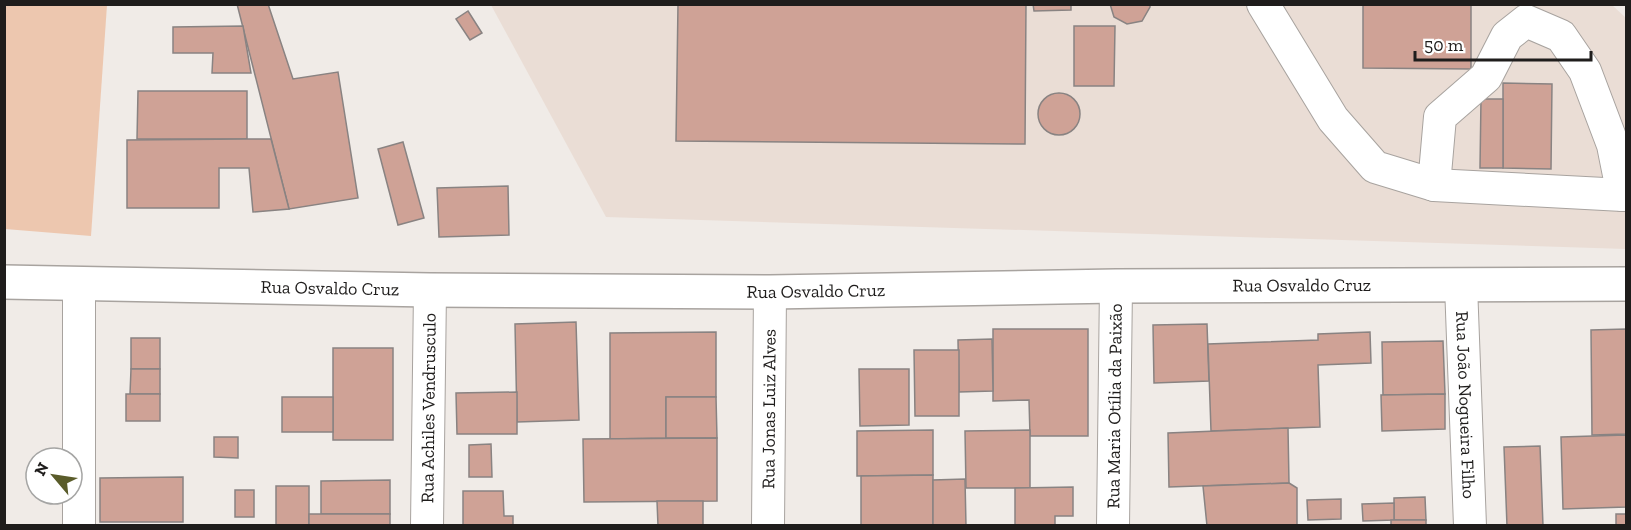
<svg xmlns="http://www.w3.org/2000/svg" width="1631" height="530" font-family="'Zilla Slab',serif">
<rect width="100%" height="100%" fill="#f0ebe7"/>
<!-- built -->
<polygon fill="#eaddd5" points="491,5 1612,5 1626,18 1626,249 606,217"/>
<!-- green -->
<polygon fill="#edc7af" points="4,5 107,5 91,236 5,229"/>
<!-- building -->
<g fill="#cfa296" stroke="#898382" stroke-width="1.5">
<polygon points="237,4 268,4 293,79 338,72 358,198 289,209"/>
<polygon points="678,4 1026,4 1025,144 676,141"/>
<polygon points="1033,4 1071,4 1071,10 1034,11"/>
<polygon points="1110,4 1150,4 1150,7 1142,21 1127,24 1114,17"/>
<polygon points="1363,4 1471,4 1471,69 1363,68"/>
<polygon points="468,11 482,33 470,40 456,19"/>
<polygon points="243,26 251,73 212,73 213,53 173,53 173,27"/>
<polygon points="1074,26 1115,26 1114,86 1074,86"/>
<polygon points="1503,83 1552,84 1551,169 1503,168"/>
<polygon points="138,91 247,91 247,139 137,139"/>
<circle cx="1059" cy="114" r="21"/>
<polygon points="1481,99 1503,99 1503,168 1480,168"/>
<polygon points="247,139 271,139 289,209 253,212 249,168 219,168 219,208 127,208 127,140"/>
<polygon points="403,142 424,218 398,225 378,149"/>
<polygon points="508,186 509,235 439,237 437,188"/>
<polygon points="576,322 579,420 517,422 515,324"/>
<polygon points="1207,324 1209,381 1154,383 1153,325"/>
<polygon points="993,329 1088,329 1088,436 1030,436 1029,400 993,401"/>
<polygon points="1626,329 1626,434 1592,435 1591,330"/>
<polygon points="716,332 716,397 666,397 666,438 610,439 610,333"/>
<polygon points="1370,332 1371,363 1318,365 1320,427 1211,431 1208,344 1318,340 1318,334"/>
<rect x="131" y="338" width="29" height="31"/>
<polygon points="992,339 993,391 959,392 958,340"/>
<polygon points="1443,341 1445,394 1383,395 1382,342"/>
<rect x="333" y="348" width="60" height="92"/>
<polygon points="914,350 959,350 959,416 915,416"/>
<polygon points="131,369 160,369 160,394 130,394"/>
<polygon points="859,369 909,369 909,425 860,426"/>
<polygon points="517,392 517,434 457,434 456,393"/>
<rect x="126" y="394" width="34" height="27"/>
<polygon points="1445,394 1445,429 1382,431 1381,395"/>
<rect x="282" y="397" width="51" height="35"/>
<polygon points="666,397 716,397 717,438 666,438"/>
<polygon points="1288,428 1289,483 1169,487 1168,433"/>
<polygon points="933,430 933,475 857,476 857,431"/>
<polygon points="1030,430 1030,488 966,488 965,431"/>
<polygon points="1626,435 1626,507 1563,509 1561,437"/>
<polygon points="214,437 238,437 238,458 214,457"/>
<polygon points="717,438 717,501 584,502 583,439"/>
<polygon points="491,444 492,477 469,477 469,445"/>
<polygon points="1540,446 1543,526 1507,526 1504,447"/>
<polygon points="933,475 933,526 861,526 861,476"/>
<polygon points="183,477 183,522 100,522 100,478"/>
<polygon points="965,479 966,526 933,526 933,480"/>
<polygon points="390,480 390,514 321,514 321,481"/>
<polygon points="1289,483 1297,488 1297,526 1207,526 1203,486"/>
<rect x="276" y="486" width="33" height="40"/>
<polygon points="1073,487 1073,516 1055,516 1055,525 1015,526 1015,488"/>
<rect x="235" y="490" width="19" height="27"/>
<polygon points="463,491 503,491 504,516 513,516 513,526 463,526"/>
<polygon points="1425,497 1426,520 1394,520 1394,498"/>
<polygon points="1341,499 1341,519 1308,520 1307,500"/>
<polygon points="657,501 703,501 703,526 658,526"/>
<polygon points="1394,503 1394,520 1363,521 1362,504"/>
<rect x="309" y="514" width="81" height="12"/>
<rect x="1616" y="514" width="10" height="12"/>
<rect x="1391" y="520" width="35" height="6"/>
</g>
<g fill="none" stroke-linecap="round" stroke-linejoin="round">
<defs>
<g id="minor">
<polyline points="1263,4 1333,119 1375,167 1434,185 1623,195"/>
<polyline points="1434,185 1440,117 1486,77 1507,36 1526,21 1561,36 1585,71 1613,145 1623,195 1626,195"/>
<path id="s1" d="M1461 285 1470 526"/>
<polyline points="79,526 79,283"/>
<path id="s2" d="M427 526 430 290"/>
<path id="s3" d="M768 526 770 292"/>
<path id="s4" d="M1113 526 1116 286"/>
</g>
<g id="highway">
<path id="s5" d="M4 282 430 290 770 292 1116 286 1626 284"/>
</g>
</defs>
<!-- minor casing -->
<use href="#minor" stroke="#a8a39f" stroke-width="34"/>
<!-- highway casing -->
<use href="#highway" stroke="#a8a39f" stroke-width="36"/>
<!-- minor -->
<use href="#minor" stroke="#fff" stroke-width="32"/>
<!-- highway -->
<use href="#highway" stroke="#fff" stroke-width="33"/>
</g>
<g text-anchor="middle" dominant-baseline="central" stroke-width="6" stroke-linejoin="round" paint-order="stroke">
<!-- street labels -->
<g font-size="18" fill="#1f1d1c" stroke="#fff">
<text stroke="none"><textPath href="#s5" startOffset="1298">Rua Osvaldo Cruz</textPath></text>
<text stroke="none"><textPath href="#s5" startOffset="326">Rua Osvaldo Cruz</textPath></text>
<text stroke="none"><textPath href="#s5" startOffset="812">Rua Osvaldo Cruz</textPath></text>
<text stroke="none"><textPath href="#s1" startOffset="120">Rua João Nogueira Filho</textPath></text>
<text stroke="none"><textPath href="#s4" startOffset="120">Rua Maria Otília da Paixão</textPath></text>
<text stroke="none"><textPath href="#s2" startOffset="118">Rua Achiles Vendrusculo</textPath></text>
<text stroke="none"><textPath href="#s3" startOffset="117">Rua Jonas Luiz Alves</textPath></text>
</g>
</g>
<!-- border -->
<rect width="1631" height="530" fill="none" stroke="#1f1d1c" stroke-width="12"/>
<!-- north arrow -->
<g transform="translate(54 476) rotate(299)"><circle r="28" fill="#ffffff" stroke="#a5a5a4" stroke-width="1.5"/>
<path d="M0-4.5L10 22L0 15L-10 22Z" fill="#5a5c2a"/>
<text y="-9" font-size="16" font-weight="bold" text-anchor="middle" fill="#1f1d1c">N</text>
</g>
<!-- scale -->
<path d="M1415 51v9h176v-9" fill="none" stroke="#1f1d1c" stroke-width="3"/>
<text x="1424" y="51" font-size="18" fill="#1f1d1c" stroke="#ffffff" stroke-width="4.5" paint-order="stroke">50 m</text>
</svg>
